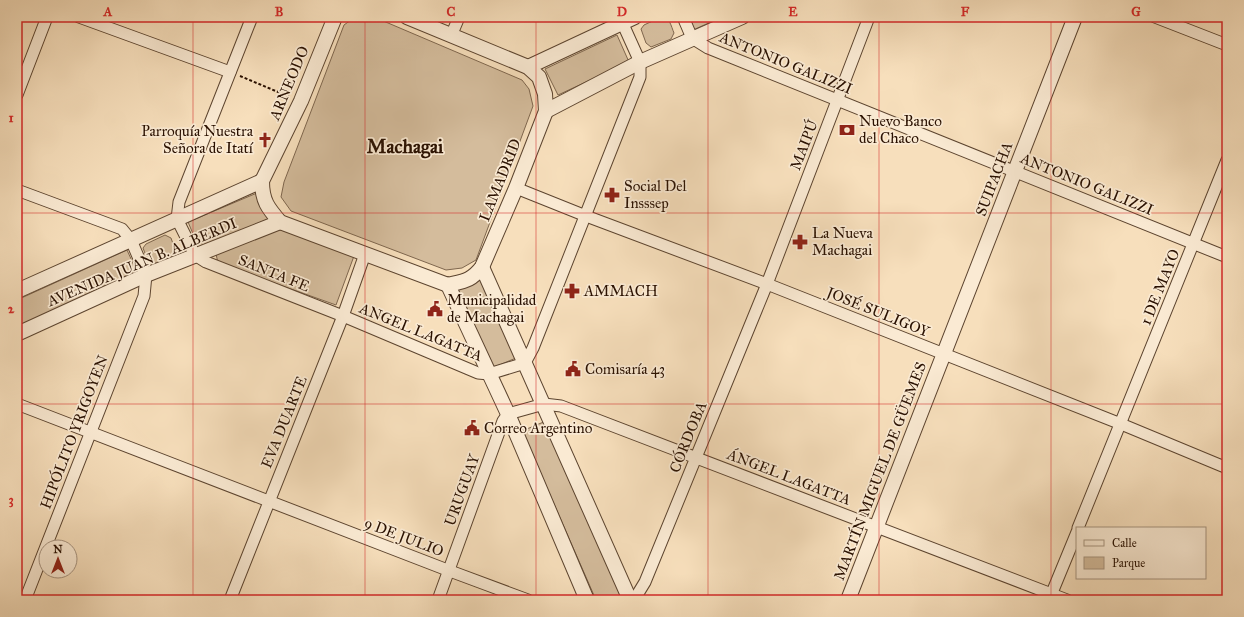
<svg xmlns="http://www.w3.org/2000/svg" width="1244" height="617" font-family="'IM FELL Great Primer',serif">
<rect width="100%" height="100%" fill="#f7dfbc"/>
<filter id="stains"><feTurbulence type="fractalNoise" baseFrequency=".005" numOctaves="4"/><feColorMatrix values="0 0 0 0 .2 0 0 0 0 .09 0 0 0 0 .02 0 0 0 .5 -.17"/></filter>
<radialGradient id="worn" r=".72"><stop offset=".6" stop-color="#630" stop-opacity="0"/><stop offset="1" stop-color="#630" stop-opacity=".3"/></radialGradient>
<!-- green -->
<g fill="#d4bc9c" stroke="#7e664e">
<polygon points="355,17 374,17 522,80 529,89 533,106 476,260 462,268 446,270 291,211 281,197 284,182 344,25"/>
<path d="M661 17C670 17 671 26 674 33L671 39 651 47 646 43 641 29 644 25Z"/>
<polygon points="687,17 722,17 693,30"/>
<polygon points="617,35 629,62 558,95 545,69"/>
<polygon points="257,193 268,219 199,248 188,222"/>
<polygon points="279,229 354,256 336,305 218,263 216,254"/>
<polygon points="165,235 171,238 176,252 173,258 154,265 148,261 143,248 146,244"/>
<polygon points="127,250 137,272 17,327 17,300"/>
<polygon points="481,279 516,358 492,368 457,290"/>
<polygon points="546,421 624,600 596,600 522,431"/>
</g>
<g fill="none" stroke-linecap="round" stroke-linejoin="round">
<defs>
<g id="minor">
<polyline points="79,17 230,72"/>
<polyline points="252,17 179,202 177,219 195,255 206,262 343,316 478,373 489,374 525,363 533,348 640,77 640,62 622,22 612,17"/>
<polyline points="683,17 692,38 708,48 1227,257"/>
<polyline points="1155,17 1227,45"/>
<polyline points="451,36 459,17"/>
<polyline points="17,95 47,17"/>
<polyline points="516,188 586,216 767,284 1121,424 1227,468"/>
<polyline points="17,190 122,229 131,240 146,275 144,296 25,600"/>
<polyline points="17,404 450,571 528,600"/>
<polyline points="1078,528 1227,160"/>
<polyline points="230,600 343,316 365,254"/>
<polyline points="438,600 503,421 508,414 544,404 561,406 1067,600"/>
<polyline points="634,600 645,582 767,284 869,17"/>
<polyline points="1049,600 1077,532"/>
</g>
<g id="tertiary">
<path d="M335 17 301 101 262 181C262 201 268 208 280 222L448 285C464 281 471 281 482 267L516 188 546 111 545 94 539 77 528 67 407 17"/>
<polyline points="528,67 635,17"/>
<polyline points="546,111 640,62 742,17"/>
<polyline points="482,267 630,600"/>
<polyline points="448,285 508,414 587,600"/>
<polyline points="17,291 262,181"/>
<polyline points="17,334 146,275 280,222"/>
<polyline points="848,600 1075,17"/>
</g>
</defs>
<!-- minor casing -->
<use href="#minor" stroke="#5c442f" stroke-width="13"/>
<!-- tertiary casing -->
<use href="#tertiary" stroke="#5c442f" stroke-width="16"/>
<!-- path -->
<polyline stroke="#291000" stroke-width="2" stroke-dasharray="3 2" stroke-linecap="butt" points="240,76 290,97"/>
<!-- minor -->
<use href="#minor" stroke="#faead3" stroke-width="11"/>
<!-- tertiary -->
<use href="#tertiary" stroke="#faead3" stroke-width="14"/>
</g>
<!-- grid -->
<path fill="none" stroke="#d62828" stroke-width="1" stroke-opacity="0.55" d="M193 17V600M365 17V600M536 17V600M708 17V600M879 17V600M1051 17V600M17 213H1227M17 404H1227"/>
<!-- icons -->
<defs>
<symbol id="bank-bare" viewBox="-9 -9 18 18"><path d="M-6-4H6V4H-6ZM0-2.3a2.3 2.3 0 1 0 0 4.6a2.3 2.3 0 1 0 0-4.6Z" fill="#8f2418" stroke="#faead3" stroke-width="2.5" paint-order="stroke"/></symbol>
<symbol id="church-bare" viewBox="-9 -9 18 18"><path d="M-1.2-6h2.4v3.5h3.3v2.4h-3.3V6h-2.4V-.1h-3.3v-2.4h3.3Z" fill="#8f2418" stroke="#faead3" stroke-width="2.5" paint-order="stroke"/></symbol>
<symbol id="pharmacy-bare" viewBox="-9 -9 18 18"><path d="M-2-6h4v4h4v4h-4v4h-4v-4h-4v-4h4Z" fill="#8f2418" stroke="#faead3" stroke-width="2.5" paint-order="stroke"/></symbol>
<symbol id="civic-bare" viewBox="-9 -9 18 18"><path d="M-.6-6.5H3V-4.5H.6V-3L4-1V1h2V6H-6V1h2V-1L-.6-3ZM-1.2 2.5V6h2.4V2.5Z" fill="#8f2418" stroke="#faead3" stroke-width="2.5" paint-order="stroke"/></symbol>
</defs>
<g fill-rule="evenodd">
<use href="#bank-bare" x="836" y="119" width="22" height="22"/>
<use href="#church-bare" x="254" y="129" width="22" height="22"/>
<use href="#pharmacy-bare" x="601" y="184" width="22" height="22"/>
<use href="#pharmacy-bare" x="789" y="231" width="22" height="22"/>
<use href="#pharmacy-bare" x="561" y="280" width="22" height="22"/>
<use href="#civic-bare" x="424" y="298" width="22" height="22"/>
<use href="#civic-bare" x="562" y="358" width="22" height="22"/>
<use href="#civic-bare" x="461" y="417" width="22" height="22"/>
</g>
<g text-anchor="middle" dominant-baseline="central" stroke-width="3.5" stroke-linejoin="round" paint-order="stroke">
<!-- street labels -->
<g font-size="15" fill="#291000" stroke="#faead3">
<text transform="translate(786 63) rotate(22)">ANTONIO GALIZZI</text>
<text transform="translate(289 83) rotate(-67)">ARNEODO</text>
<text transform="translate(804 145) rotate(-69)">MAIPÚ</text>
<text transform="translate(994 179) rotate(-69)">SUIPACHA</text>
<text transform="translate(500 180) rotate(-68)">LAMADRID</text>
<text transform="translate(1087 184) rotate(22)">ANTONIO GALIZZI</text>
<text transform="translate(142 262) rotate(-23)">AVENIDA JUAN B. ALBERDI</text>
<text transform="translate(274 273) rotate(22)">SANTA FE</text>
<text transform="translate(1160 287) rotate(-68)">1 DE MAYO</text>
<text transform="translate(878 312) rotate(22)">JOSÉ SULIGOY</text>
<text transform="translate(421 332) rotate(22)">ANGEL LAGATTA</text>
<text transform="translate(284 422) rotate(-68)">EVA DUARTE</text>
<text transform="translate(74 432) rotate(-69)">HIPÓLITO YRIGOYEN</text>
<text transform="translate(688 437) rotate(-68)">CÓRDOBA</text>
<text transform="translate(880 471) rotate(-69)">MARTÍN MIGUEL DE GÜEMES</text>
<text transform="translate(789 477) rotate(21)">ÁNGEL LAGATTA</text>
<text transform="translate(462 490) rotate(-70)">URUGUAY</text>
<text transform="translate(404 537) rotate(21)">9 DE JULIO</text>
</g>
<!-- poi labels -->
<g font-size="15" fill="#291000" stroke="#faead3" text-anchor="start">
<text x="859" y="121">Nuevo Banco<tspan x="859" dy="17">del Chaco</tspan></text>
<text x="253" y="131" text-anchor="end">Parroquía Nuestra<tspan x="253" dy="17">Señora de Itatí</tspan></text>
<text x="624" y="186">Social Del<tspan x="624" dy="17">Insssep</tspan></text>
<text x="812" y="233">La Nueva<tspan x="812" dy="17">Machagai</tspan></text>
<text x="584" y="291">AMMACH</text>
<text x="447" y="300">Municipalidad<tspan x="447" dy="17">de Machagai</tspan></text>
<text x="585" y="369">Comisaría 43</text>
<text x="484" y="428">Correo Argentino</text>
</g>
<!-- district labels -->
<g font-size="19" font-weight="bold" fill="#291000" stroke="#faead3">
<text x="405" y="146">Machagai</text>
</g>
</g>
<!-- margin -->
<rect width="1244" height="617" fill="none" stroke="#f7dfbc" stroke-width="44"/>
<!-- legend -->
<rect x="1076" y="527" width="130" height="52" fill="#faead3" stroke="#a6937f"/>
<rect x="1084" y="540" width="20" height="6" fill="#faead3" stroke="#a6937f"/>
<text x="1112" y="547" font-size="12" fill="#291000">Calle</text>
<rect x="1084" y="557" width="20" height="12" fill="#d4bc9c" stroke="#a6937f"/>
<text x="1112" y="567" font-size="12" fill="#291000">Parque</text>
<!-- north arrow -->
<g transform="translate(58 559)"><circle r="19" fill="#faead3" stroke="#a6937f"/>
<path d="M0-3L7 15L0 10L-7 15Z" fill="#8f2418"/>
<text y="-6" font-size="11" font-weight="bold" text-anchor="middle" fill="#291000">N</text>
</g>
<rect x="22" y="22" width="1200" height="573" fill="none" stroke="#d62828" stroke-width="1.5"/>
<g font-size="13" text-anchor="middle" font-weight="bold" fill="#d62828">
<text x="108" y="16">A</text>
<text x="279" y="16">B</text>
<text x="451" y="16">C</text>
<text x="622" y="16">D</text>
<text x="793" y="16">E</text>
<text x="965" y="16">F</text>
<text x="1136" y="16">G</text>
<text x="11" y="122">1</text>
<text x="11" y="313">2</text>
<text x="11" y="504">3</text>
</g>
<rect width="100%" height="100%" filter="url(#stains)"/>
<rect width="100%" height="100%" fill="url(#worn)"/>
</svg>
